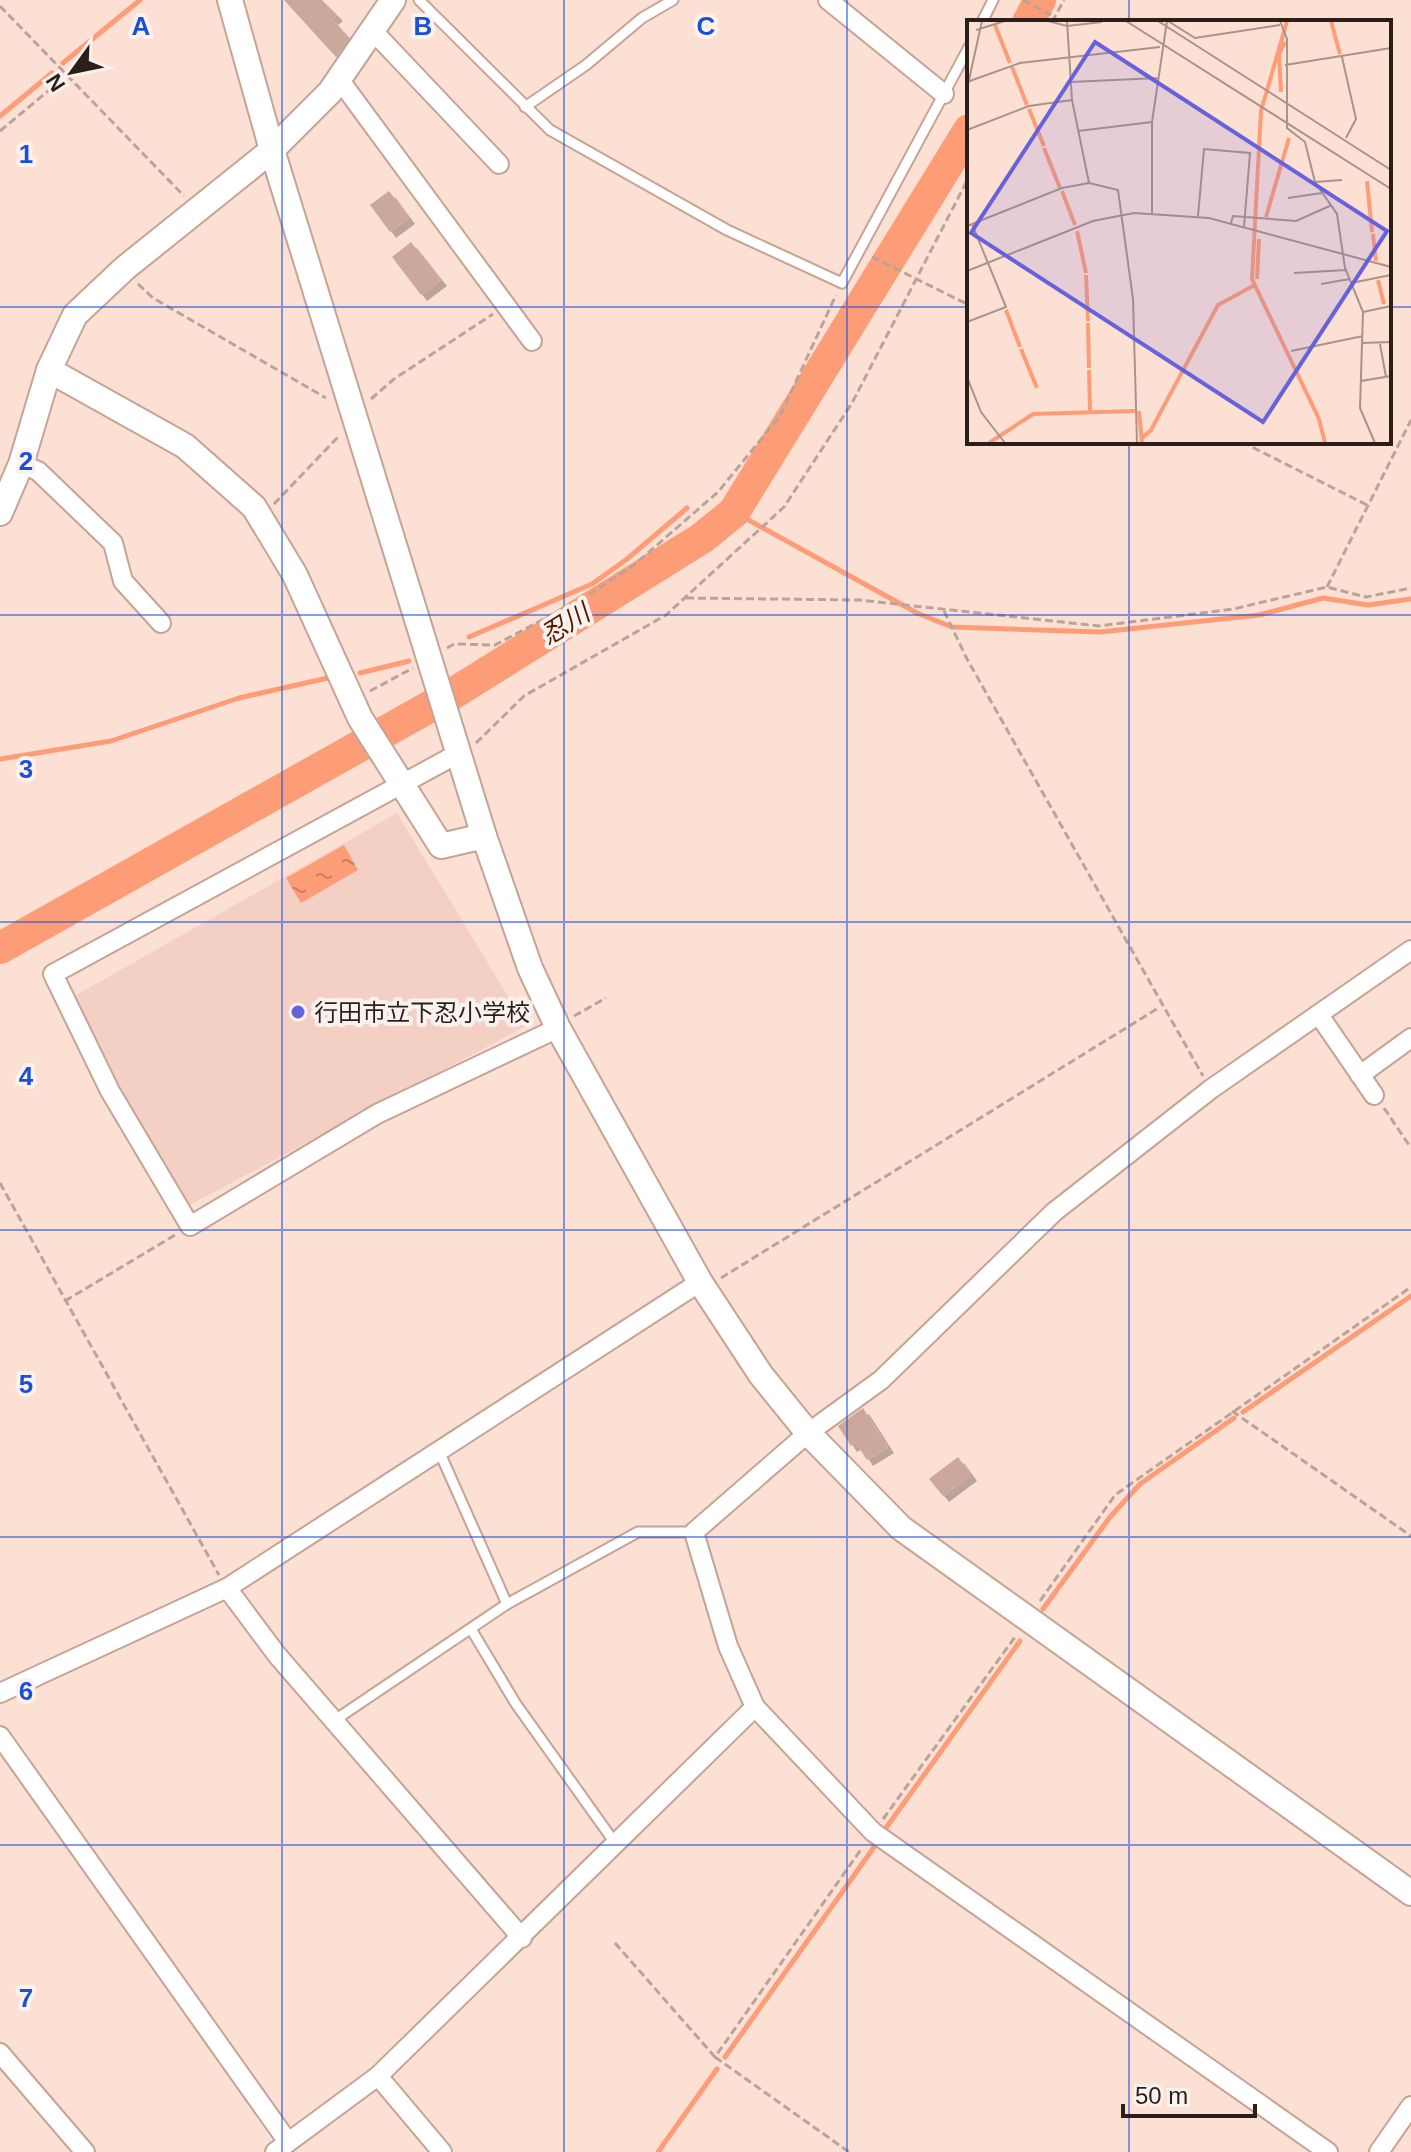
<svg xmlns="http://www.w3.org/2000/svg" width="1411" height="2152" font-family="Helvetica,'Noto Sans JP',sans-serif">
<defs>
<pattern id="water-ripples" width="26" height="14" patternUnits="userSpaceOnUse" patternTransform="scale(2)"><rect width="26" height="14" fill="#fd9d77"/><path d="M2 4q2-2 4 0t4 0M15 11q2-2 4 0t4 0" fill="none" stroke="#cd7f61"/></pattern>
<filter id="shadow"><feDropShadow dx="6" dy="6" stdDeviation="0" flood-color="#0004"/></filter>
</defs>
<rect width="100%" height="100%" fill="#fde0d4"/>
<!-- built -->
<polygon fill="#f3d0c3" points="397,813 526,1026 186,1207 71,998"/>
<!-- water -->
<polygon fill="url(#water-ripples)" points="344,845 358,870 301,903 286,878"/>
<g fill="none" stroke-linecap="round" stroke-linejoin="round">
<!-- stream -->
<g stroke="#fd9d77" stroke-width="5">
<polyline points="63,63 140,0"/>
<polyline points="0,116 52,73"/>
<polyline points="734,512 917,613 952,627 1100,632 1259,615 1323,598 1368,605 1411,599"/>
<polyline points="469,637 592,584 627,559 687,508"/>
<polyline points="360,673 409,661"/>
<polyline points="0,759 111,741 239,698 332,677"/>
<polyline points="1243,1412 1411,1296"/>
<polyline points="1043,1609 1110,1517 1140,1484 1234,1418"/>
<polyline points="886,1828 1020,1641"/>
<polyline points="725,2057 877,1843"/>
<polyline points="658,2152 717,2069"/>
</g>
<!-- river -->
<g stroke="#fd9d77" stroke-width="32">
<polyline points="1028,22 1040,0"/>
<polyline points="0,948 454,693 702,538 734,512 969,130"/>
</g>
</g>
<!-- building -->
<g fill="#cba89b" filter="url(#shadow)">
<polygon points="284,0 322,0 337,15 332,19 349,38 336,57"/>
<polygon points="389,191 409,218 390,232 370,205"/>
<polygon points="411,242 441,280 421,295 392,257"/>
<polygon points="863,1408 888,1447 867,1460 856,1443 851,1446 838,1426"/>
<polygon points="958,1457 971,1475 943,1496 929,1479"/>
</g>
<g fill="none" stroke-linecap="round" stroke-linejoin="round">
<defs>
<g id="lane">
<polyline points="419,0 550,130 727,230 842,283 969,47"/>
<polyline points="982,22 993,0"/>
<polyline points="525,107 586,65 642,18 673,0"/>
<polyline points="439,1451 507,1604"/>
<polyline points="471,1629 516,1704 615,1843"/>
<polyline points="335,1720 507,1604 638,1532 694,1532"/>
</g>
<g id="street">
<polyline points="828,0 944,94"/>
<polyline points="373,31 499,164"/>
<polyline points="339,79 532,341"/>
<polyline points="21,464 38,471 113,543 123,581 161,623"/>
<polyline points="459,753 53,974 110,1091 190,1226 377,1114 558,1028"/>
<polyline points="1319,1015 1374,1095"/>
<polyline points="1360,1075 1411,1038"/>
<polyline points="227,1588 277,1655 522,1938"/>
<polyline points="0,1693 227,1588 700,1282"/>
<polyline points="755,1707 873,1832 1328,2152"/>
<polyline points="0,1736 288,2142"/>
<polyline points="0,2053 85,2152"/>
<polyline points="378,2076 442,2152"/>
<polyline points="275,2152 378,2076 755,1707 728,1646 694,1532 808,1433 881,1380 1054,1212 1211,1089 1411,950"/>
<polyline points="1379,2152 1411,2106"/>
</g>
<g id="secondary">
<polyline points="230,0 272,150 484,836 530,968 558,1028 700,1282 761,1375 808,1433 901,1528 1411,1893"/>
<polyline points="49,370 185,446 254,507 295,575 360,718 441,846 484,836"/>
<polyline points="0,513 21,464 49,370 75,315 125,268 272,150 330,92 393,0"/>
</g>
</defs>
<!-- lane casing -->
<use href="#lane" stroke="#c5a396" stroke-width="13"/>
<!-- street casing -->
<use href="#street" stroke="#c5a396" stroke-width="22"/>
<!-- secondary casing -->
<use href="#secondary" stroke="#c5a396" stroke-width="28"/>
<!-- path -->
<g stroke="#bba399" stroke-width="3" stroke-dasharray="8 4" stroke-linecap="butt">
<polyline points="1023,0 1055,17"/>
<polyline points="0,6 184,196"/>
<polyline points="1052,22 1064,0"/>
<polyline points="0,131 65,77"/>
<polyline points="872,257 969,305"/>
<polyline points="138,284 153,298 326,398"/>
<polyline points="371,399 394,379 493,314"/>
<polyline points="1242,442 1367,505"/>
<polyline points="274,504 338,437"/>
<polyline points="1327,587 1411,420"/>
<polyline points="686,598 859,600 1099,626 1233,609 1327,587 1366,597 1411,588"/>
<polyline points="944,611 967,659 1203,1076"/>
<polyline points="447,648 454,644 495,645 582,599 634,565 718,492 780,416 836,295"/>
<polyline points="370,691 413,668"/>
<polyline points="476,743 524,696 666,615 784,507 852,403 969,177"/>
<polyline points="574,1016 606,998"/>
<polyline points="1384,1108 1411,1148"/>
<polyline points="0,1183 219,1575"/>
<polyline points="721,1278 1160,1007"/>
<polyline points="65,1301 175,1235"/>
<polyline points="1232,1411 1411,1536"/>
<polyline points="1040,1601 1115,1495 1411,1287"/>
<polyline points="883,1819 1015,1637"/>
<polyline points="615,1943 715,2057 862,1848"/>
<polyline points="715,2057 849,2152"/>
</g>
<!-- lane -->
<use href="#lane" stroke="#fff" stroke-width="9"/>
<!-- street -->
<use href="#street" stroke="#fff" stroke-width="18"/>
<!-- secondary -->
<use href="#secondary" stroke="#fff" stroke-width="24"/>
</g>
<!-- grid -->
<path fill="none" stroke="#1d4ed8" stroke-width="2" stroke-opacity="0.55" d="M282 0V2152M564 0V2152M847 0V2152M1129 0V22M0 307H969M1389 307H1411M1129 442V2152M0 615H1411M0 922H1411M0 1230H1411M0 1537H1411M0 1845H1411"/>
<!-- markers -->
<circle fill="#6562db" stroke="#faf2ef" stroke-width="3" cx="298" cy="1012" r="8"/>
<g text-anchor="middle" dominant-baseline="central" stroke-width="8" stroke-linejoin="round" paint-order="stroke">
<!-- poi labels -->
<g font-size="24" fill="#2c1f1a" stroke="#faf2ef" text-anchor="start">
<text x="314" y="1012">行田市立下忍小学校</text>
</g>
<!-- water labels -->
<g font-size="26" font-style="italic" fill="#551b00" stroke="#faf2ef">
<text transform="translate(565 624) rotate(-32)">忍川</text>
</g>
</g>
<!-- overview -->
<g transform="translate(967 20)">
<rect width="424" height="424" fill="#fde0d4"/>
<path fill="none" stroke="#fd9d77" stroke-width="4" d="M320 1 294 91 285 259 352 399 358 423M364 1 373 34M28 5 43 43M45 47 60 85M314 72 312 34 318 22M62 89 77 126M77 128 93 168M400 161 405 212M95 171 108 205M299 197 322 118M110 211 119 253M406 214 409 241M119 255 121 301M290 259 292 219M411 260 417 284M39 290 53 327M121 303 122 348M54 329 70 368M122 350 123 391M172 391 175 423M174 419 184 410 251 285 286 266M22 423 66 394 168 391"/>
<path fill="none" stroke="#a9938a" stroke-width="2" d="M81 1 100 6 135 2M100 1 105 80 122 163 151 170 166 279 170 423M159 1 424 169M191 1 424 150M201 1 228 18 313 5M313 1 320 19V108L338 122 348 162 370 194 378 248 396 292 393 388 408 423M9 10 38 1M375 37 389 99 379 118M318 45 424 28M0 62 53 43 193 27M104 62 191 58M0 69 15 1M0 110 62 86 105 80M111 111 185 102M348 162 375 160M321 178 355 173M185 193V102L200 1M231 196 237 129 283 133 277 207M264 203 266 196 329 201 365 185M5 204 95 168 122 163M0 206 5 204 39 287 0 302M0 251 126 201 167 193 242 198 424 247M327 253 379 250M384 263 424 255M354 264 383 259M396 292 424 286M395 323 424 322M413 324 419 357M324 331 396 316M0 357 14 392 38 423M394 361 424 356"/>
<path fill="#6562db" fill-opacity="0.15" stroke="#6562db" stroke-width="4" d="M128 22 420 211 296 402 4 213Z"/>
<rect width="424" height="424" fill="none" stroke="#2c1f1a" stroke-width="4"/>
</g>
<g font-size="26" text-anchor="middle" font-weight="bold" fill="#1d4ed8" stroke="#faf2ef" stroke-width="8" stroke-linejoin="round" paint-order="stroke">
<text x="141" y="35">A</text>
<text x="423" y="35">B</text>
<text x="706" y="35">C</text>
<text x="26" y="163">1</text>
<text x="26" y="470">2</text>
<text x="26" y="778">3</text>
<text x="26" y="1085">4</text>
<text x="26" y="1393">5</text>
<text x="26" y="1700">6</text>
<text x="26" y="2007">7</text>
</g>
<!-- north arrow -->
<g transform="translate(72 72) rotate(237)" stroke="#faf2ef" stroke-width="6" paint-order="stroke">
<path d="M0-6L14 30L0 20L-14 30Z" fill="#2c1f1a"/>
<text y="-12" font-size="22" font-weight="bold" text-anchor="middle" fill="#2c1f1a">N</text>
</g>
<!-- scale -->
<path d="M1123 2104v12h132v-12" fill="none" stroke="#2c1f1a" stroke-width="4"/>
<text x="1135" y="2104" font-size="24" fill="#2c1f1a" stroke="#faf2ef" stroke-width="6" paint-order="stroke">50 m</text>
</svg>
